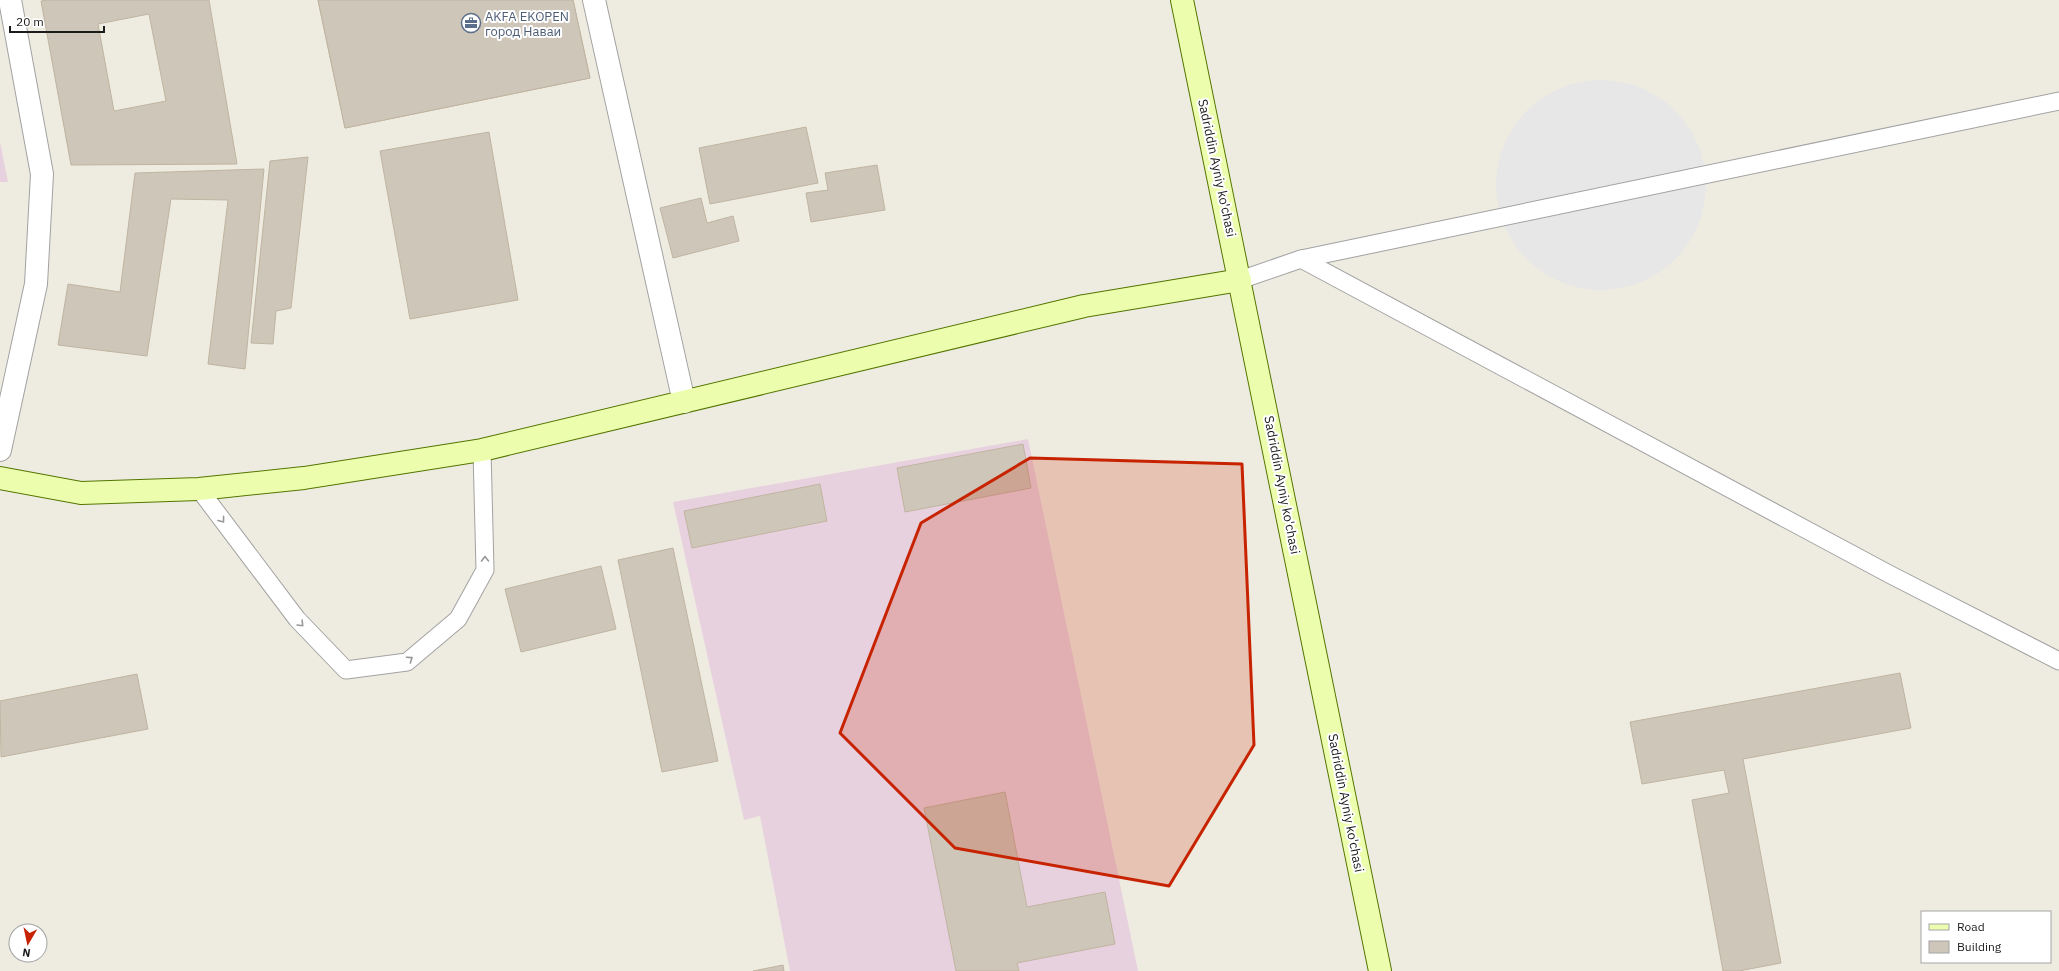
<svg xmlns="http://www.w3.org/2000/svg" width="2059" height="971" font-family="'IBM Plex Sans',sans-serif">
<rect width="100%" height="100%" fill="#eeece0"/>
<!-- industrial -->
<g fill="#e8d1df">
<polygon points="0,142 8,182 0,182"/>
<polygon points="1028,439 1138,971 790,971 760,816 744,820 673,502"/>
</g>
<!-- parking -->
<circle fill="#e7e7e7" cx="1601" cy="185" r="105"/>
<!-- building -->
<g fill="#cec6b9" stroke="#c0b4a1" fill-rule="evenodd">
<path d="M47 0H209L237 164 71 165 41 1ZM149 14 166 101 114 111 98 24Z"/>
<polygon points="318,0 380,0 393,66 513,42 504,0 573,0 590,78 345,128"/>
<polygon points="318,0 573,0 590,78 345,128"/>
<polygon points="806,127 818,183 710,204 699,148"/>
<polygon points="489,132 518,300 410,319 380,151"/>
<polygon points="308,157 291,308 276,311 273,344 251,343 270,161"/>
<polygon points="877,165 885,210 811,222 806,193 828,190 825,173"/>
<polygon points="264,169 245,369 208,364 228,200 171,199 147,356 58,345 68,284 120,292 135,173"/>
<polygon points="701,198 707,223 733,216 739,241 673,258 660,208"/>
<polygon points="1023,444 1031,488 905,512 897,468"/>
<polygon points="820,484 827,521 692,548 684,511"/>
<polygon points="673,548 718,761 662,772 618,560"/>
<polygon points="601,566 616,629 521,652 505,589"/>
<polygon points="1900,673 1911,728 1743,759 1781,963 1739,971 1723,971 1692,800 1729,793 1724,770 1642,784 1630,722"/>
<polygon points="137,674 148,729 1,757 0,701"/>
<polygon points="1005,792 1027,907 1105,892 1115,944 1017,963 1019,971 956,971 924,808"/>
<polygon points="783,965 784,971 753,971"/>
</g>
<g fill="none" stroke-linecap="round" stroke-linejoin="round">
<defs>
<g id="lane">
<polyline points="1301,259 1889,574 2059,661"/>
<polyline points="1240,280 1301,259 2059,101"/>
<polyline points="199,489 297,619 346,670 407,662 458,619 485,570 482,450"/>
</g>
<g id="street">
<polyline points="594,0 684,402"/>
<polyline points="0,450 36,284 42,174 10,0"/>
</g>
<g id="secondary">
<polyline points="1182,0 1380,971"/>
<polyline points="0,478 81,493 199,489 304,478 482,450 1084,306 1240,280"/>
</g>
</defs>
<!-- lane casing -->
<use href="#lane" stroke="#a2a2a2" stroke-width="19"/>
<!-- street casing -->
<use href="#street" stroke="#a2a2a2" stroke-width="24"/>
<!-- secondary casing -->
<use href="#secondary" stroke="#547500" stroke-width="24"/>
<!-- lane -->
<use href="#lane" stroke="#fff" stroke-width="17"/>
<!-- street -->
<use href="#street" stroke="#fff" stroke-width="22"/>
<!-- secondary -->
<use href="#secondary" stroke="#ecfeae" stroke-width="22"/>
</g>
<!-- one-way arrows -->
<defs><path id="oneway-chevron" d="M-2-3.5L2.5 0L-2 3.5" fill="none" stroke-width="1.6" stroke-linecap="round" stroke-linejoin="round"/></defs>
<g stroke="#989898">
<use href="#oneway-chevron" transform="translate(222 520) rotate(53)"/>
<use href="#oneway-chevron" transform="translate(485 559) rotate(-91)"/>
<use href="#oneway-chevron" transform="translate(301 624) rotate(46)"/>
<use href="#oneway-chevron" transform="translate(410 659) rotate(-34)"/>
</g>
<!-- marked area -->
<path fill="#c72300" fill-opacity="0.2" stroke="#c72300" stroke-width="3" stroke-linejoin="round" d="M1030 458 1242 464 1254 745 1169 886 955 848 840 733 921 523Z"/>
<!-- icons -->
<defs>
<symbol id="office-ring" viewBox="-11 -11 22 22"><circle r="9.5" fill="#fff" stroke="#5c6f8a" stroke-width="1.5"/><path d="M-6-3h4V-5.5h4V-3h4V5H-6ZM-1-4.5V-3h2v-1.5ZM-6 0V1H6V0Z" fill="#5c6f8a"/></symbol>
</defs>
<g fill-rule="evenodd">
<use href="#office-ring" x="460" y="12" width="22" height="22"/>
</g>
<g text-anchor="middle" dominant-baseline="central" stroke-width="4" stroke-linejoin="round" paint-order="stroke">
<!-- service labels -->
<g font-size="13" fill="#4e5e75" stroke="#fff" text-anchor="start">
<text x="485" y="16">AKFA EKOPEN<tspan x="485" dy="15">город Наваи</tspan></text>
</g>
<!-- street labels -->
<g font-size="13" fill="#1b1b1b" stroke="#fff">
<text transform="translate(1217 168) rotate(78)">Sadriddin Ayniy ko'chasi</text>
<text transform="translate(1282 485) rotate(79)">Sadriddin Ayniy ko'chasi</text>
<text transform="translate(1346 803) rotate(79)">Sadriddin Ayniy ko'chasi</text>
</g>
</g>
<!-- legend -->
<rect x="1921" y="911" width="130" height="52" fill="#ffffff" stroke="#a4a4a4"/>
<rect x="1929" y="924" width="20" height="6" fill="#ecfeae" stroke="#a4a4a4"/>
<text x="1957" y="931" font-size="12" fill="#1b1b1b">Road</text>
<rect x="1929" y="941" width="20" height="12" fill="#cec6b9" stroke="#a4a4a4"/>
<text x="1957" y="951" font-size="12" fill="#1b1b1b">Building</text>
<!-- north arrow -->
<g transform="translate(28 943) rotate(189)"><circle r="19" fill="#ffffff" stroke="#a4a4a4"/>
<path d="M0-3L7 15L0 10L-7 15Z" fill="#c72300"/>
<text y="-6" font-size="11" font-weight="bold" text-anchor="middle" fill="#1b1b1b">N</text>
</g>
<!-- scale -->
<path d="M10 26v6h94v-6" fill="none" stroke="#1b1b1b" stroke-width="2"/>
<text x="16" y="26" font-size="12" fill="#1b1b1b" stroke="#ffffff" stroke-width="3" paint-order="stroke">20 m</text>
</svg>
